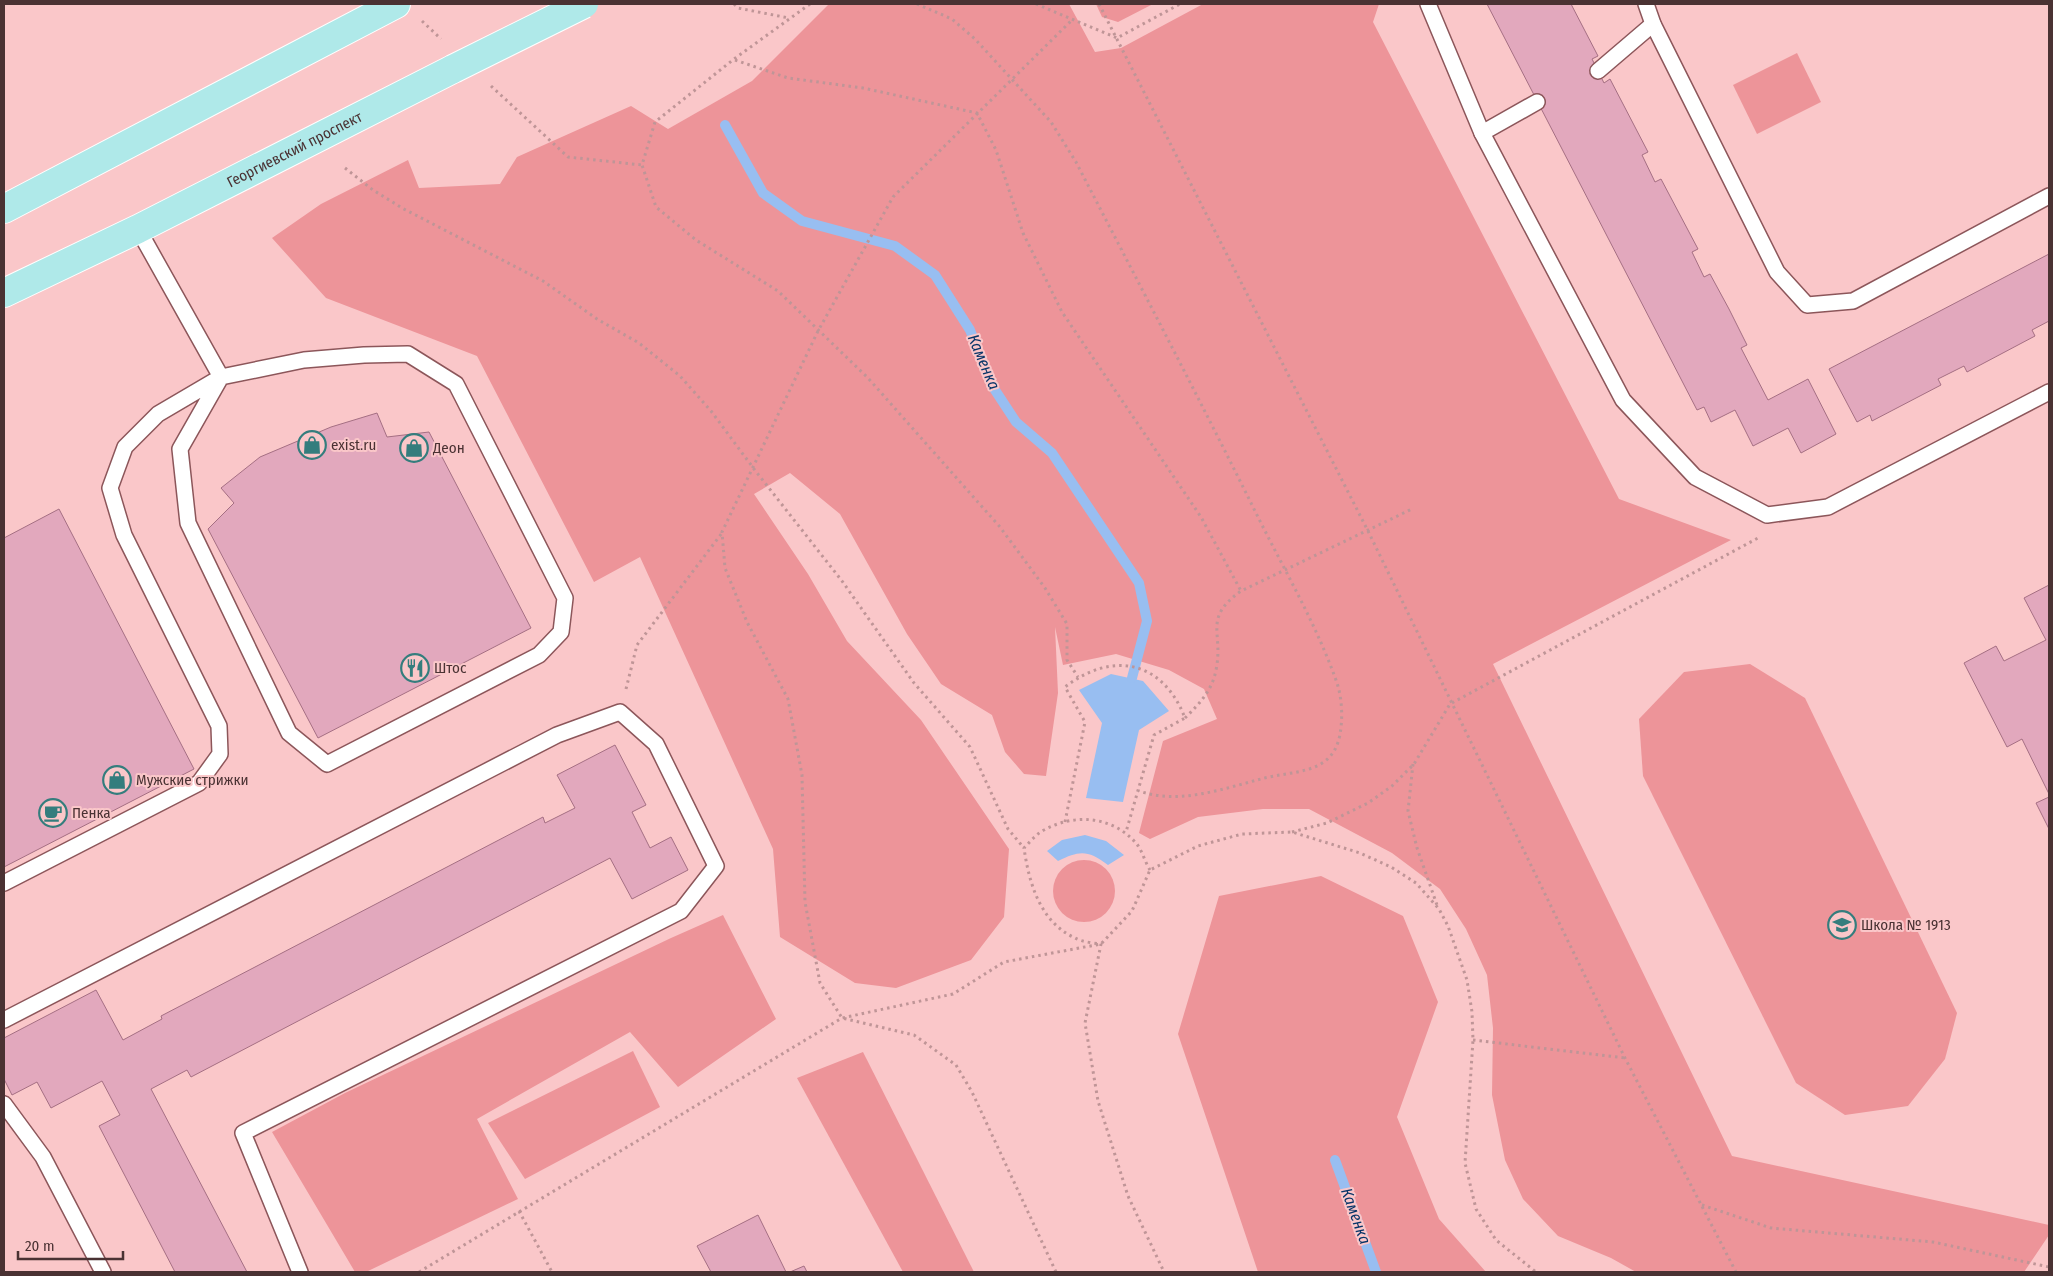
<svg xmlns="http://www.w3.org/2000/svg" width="2053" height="1276" font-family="'Fira Sans Condensed',sans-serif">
<rect width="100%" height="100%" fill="#fac7c9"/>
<!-- green -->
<g fill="#ed9499">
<polygon points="831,4 1069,4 1095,52 1121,48 1203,4 1379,4 1373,22 1619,499 1731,540 1493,664 1732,1156 2049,1225 2049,1235 2024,1272 1636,1272 1611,1258 1558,1236 1523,1199 1505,1160 1492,1095 1493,1028 1487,975 1466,929 1440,889 1392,853 1309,809 1263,809 1198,817 1150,839 1139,833 1163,741 1217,719 1204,689 1169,670 1116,654 1063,665 1055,627 1058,693 1046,776 1024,774 1005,752 992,715 941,684 907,634 840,514 790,473 754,494 808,574 847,641 921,720 1009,849 1004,917 971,960 896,988 855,983 780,937 773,849 640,557 594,582 477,356 326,298 272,238 321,204 408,160 419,188 500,184 517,157 631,106 668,129 752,81 828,5"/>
<polygon points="1096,4 1153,4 1118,22 1102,17"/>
<polygon points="1797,53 1821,102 1757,134 1733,85"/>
<polygon points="1750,664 1805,698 1957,1013 1945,1059 1908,1106 1845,1115 1796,1083 1643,776 1639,719 1684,672"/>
<circle cx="1084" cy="891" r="31"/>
<polygon points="1321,876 1403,916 1438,1002 1397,1117 1439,1219 1486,1272 1258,1272 1178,1034 1219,896"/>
<polygon points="723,915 776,1019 678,1087 630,1032 477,1119 518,1199 366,1272 355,1272 272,1132 345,1093 671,938"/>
<polygon points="633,1051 660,1107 525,1179 488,1123"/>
<polygon points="863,1052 974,1272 903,1272 797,1078"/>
</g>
<!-- water -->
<g fill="#98bef1">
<polygon points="1111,674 1143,681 1169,711 1139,730 1123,802 1086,798 1102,723 1079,690"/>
<path d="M1085 835 1106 841 1124 855 1108 865C1088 850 1080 850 1058 861L1047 851 1062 840Z"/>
</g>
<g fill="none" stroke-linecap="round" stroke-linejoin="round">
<!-- stream -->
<g stroke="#98bef1" stroke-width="10">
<polyline points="725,125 763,193 802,221 895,246 935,275 970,330 993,387 1016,422 1052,453 1139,583 1147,621 1132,678"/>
<polyline points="1335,1160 1376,1272"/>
</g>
</g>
<!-- building -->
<g fill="#e2a8bd" stroke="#a56f83">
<polygon points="1487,4 1571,4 1598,56 1592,59 1604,83 1610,79 1648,152 1642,155 1655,182 1661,179 1698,249 1692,252 1704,277 1710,274 1729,309 1747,345 1741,348 1768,400 1808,379 1836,434 1801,453 1788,428 1753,446 1735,410 1711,422 1704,407 1697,410"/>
<polygon points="2049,254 2049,321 2032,330 2035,336 1967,372 1964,366 1938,379 1941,385 1872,421 1870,415 1857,422 1829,369"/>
<polygon points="377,413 387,437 429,432 531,628 318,738 208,529 234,503 221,488 260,457 331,427"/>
<polygon points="59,509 194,769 4,867 4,538"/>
<polygon points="2049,585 2049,794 2022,739 2007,747 1964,663 1996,646 2004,661 2046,640 2024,598"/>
<polygon points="615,745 646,805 632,812 650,848 671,837 688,870 632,899 610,858 191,1077 187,1070 151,1089 247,1272 175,1272 99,1126 120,1115 102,1081 51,1108 37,1082 12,1095 4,1079 4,1038 96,990 123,1040 162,1019 161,1016 543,817 545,823 575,808 557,775"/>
<polygon points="2049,797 2049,829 2036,803"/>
<polygon points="758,1215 786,1272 711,1272 697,1246"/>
<polygon points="804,1266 807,1272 790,1272"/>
</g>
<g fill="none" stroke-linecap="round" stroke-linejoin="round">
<defs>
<g id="lane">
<polyline points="1428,4 1482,133 1623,400 1695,477 1767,515 1828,507 2049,392"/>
<polyline points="1646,4 1653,24 1777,272 1807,305 1853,301 2049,196"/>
<polyline points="1598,71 1653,24"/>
<polyline points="1482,133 1537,102"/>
<polyline points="4,883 199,783 220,754 219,726 124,535 110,488 125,447 158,414 221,377 304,360 364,355 408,354 456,384 565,598 561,632 539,655 327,764 289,733 188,523 180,449 221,377 138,229"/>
<polyline points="4,1020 557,735 620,712 656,744 716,866 681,911 243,1133 300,1272"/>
<polyline points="4,1104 43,1157 103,1272"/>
</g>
<g id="primary">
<polyline points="4,209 396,4"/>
<path id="s1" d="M4 293 138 229 453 69"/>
</g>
</defs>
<!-- lane casing -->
<use href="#lane" stroke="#8c565a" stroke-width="18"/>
<!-- primary casing -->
<use href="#primary" stroke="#fff" stroke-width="30"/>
<!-- path -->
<g stroke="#bf9597" stroke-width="3" stroke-dasharray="2.5 4" stroke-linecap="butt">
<polyline points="734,4 738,8 789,18"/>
<polyline points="810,4 734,59 655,122 642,165 656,207 696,240 778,291 868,378 1000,527 1045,588 1067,624 1067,660 1078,677"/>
<path d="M917 4 952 19 975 39 1051 122 1076 162C1136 278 1197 394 1255 511 1283 568 1316 623 1337 683 1342 698 1343 718 1340 734 1333 776 1292 770 1261 779 1222 789 1179 805 1139 791"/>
<polyline points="1036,4 1117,38 1180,4"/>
<polyline points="1099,4 1368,531 1625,1058 1736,1272"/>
<polyline points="422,21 441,39"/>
<polyline points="735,60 788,78 863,88 977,113 996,150 1023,233 1062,312 1201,517 1241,591"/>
<polyline points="491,86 568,157 642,165"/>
<polyline points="345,168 373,190 402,208 543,281 597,319 639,343 680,376 711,411 754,469 842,581 914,683 970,747 1008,829 1024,848"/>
<polyline points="626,689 637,645 722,533"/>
<path d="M1185 718C1199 704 1212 691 1216 670 1224 632 1202 619 1241 591L1412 509"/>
<polyline points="1413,764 1408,811 1417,848 1437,905"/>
<path d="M1065 822 1085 722 1065 687C1113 650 1163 661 1185 718L1154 735 1126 832"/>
<polyline points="1292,832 1327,823 1368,803 1392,786 1414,764 1450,704 1758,538"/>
<path d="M1150 870C1145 862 1142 850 1136 843 1112 816 1075 813 1044 830 1036 834 1030 842 1024 848 1029 883 1040 922 1075 938 1082 942 1093 943 1101 944L1085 1023 1098 1101 1128 1196 1164 1272"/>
<polyline points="1473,1040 1625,1058"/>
<polyline points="1702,1205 1771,1228 1933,1242 2049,1267"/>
<polyline points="519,1211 552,1272"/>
<polyline points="419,1272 842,1018 953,994 1004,962 1101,944 1132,911 1150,870 1198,846 1242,834 1292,832 1360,853 1391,867 1416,883 1439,909 1448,926 1467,980 1472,1012 1473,1040 1465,1163 1476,1209 1496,1240 1536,1272"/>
<polyline points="1056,1272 972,1092 956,1065 914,1035 842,1018 820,983 805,902 802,775 788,699 747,622 725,568 722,532 818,331 893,197 1073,19"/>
</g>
<!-- lane -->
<use href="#lane" stroke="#fff" stroke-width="15"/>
<!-- primary -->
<use href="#primary" stroke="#afe9e9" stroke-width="28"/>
<defs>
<polyline id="primary-bridge" points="453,69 584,4"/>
</defs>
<!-- primary-bridge casing -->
<use href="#primary-bridge" stroke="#fff" stroke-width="30" stroke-linecap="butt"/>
<!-- primary-bridge -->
<use href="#primary-bridge" stroke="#afe9e9" stroke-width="28"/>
</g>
<!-- icons -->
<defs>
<symbol id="shop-ring" viewBox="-11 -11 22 22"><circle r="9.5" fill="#fac7c9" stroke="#347d7d" stroke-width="1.5"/><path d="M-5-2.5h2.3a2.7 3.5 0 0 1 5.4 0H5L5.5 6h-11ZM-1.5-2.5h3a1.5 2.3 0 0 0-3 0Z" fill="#347d7d"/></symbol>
<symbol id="restaurant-ring" viewBox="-11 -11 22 22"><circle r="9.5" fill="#fac7c9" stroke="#347d7d" stroke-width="1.5"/><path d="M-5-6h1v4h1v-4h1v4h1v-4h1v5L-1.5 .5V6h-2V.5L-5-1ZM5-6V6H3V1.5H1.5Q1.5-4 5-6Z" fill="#347d7d"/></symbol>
<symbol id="cafe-ring" viewBox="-11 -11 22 22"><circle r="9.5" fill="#fac7c9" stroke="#347d7d" stroke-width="1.5"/><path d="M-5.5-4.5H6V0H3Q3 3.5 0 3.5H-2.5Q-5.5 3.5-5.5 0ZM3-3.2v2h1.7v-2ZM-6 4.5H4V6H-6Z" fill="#347d7d"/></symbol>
<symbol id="school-ring" viewBox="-11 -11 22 22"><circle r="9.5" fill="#fac7c9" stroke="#347d7d" stroke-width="1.5"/><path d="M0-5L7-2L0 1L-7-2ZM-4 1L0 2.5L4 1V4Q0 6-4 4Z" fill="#347d7d"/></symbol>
</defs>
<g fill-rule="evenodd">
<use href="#shop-ring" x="296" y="429" width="32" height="32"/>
<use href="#shop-ring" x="398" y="432" width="32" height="32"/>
<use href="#restaurant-ring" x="399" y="652" width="32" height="32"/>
<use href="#shop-ring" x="101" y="764" width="32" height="32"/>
<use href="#cafe-ring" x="37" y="797" width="32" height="32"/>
<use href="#school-ring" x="1826" y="909" width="32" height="32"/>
</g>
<g text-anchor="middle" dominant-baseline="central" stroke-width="4" stroke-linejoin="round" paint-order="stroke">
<!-- street labels -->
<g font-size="15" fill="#4a3233" stroke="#fac7c9">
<text stroke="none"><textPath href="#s1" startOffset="324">Георгиевский проспект</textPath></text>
</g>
<!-- poi labels -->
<g font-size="15" fill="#4a3233" stroke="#fac7c9" text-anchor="start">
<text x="331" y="445">exist.ru</text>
<text x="433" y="448">Деон</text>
<text x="434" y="668">Штос</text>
<text x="136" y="780">Мужские стрижки</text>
<text x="72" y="813">Пенка</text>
<text x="1861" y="925">Школа № 1913</text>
</g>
<!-- water labels -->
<g font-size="16" font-style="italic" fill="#083568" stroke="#fac7c9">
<text transform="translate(984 362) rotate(67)">Каменка</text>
<text transform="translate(1356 1216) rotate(70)">Каменка</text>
</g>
</g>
<!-- border -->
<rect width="2053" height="1276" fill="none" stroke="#4a3233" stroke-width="10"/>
<!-- scale -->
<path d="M18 1251v8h105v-8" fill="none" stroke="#4a3233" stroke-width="2.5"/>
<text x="25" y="1251" font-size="15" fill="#4a3233" stroke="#fac7c9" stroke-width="4" paint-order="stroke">20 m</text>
</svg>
